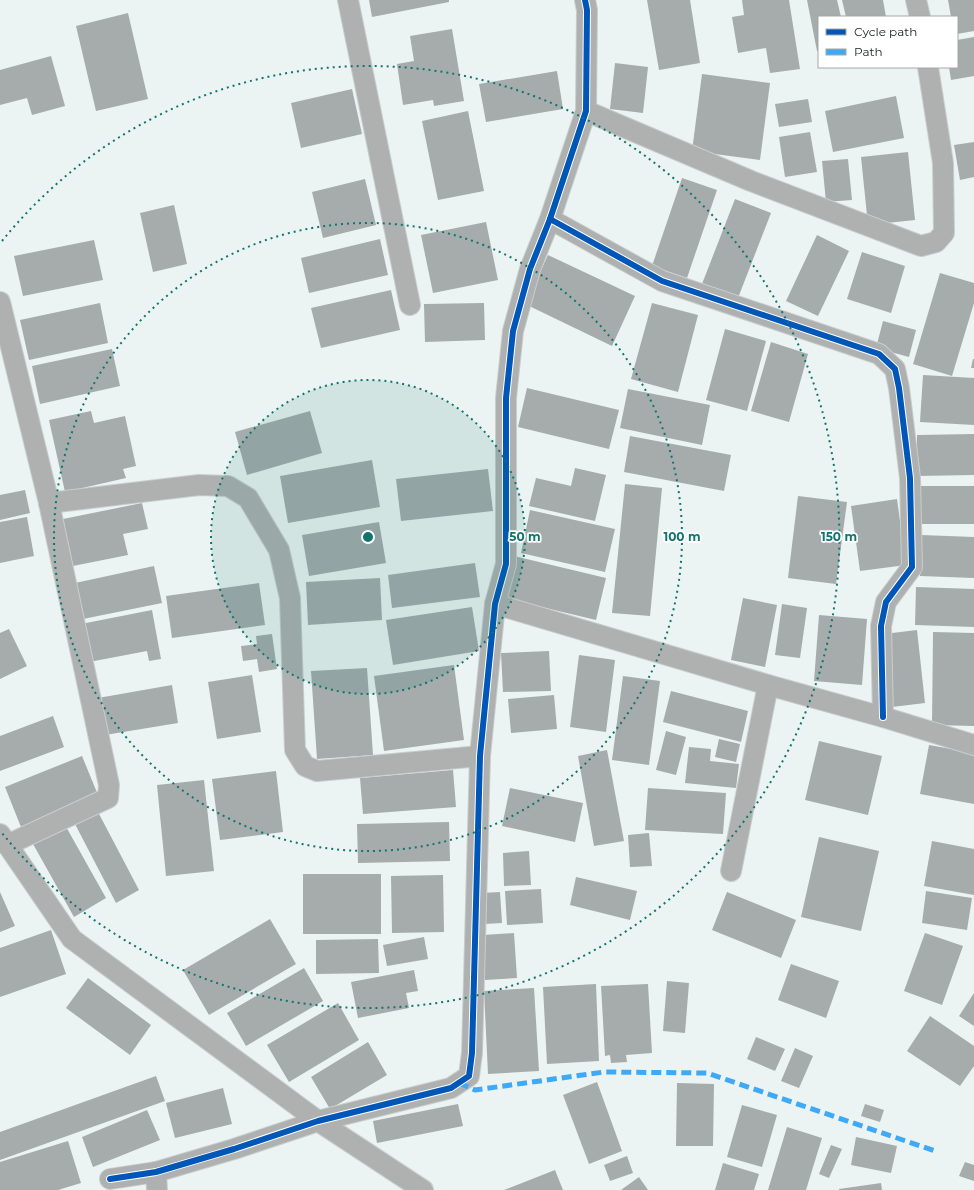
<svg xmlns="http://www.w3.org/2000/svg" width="974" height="1190" font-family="Montserrat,sans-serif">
<rect width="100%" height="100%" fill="#ecf4f3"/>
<!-- building -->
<g fill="#a6abac">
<polygon points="369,0 449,0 449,2 372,17"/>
<polygon points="647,0 690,0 700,63 659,70"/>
<polygon points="742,0 789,0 800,69 770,73 766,48 738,53 732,17 744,15"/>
<polygon points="807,0 837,0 841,17 819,17 819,51 817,51"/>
<polygon points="842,0 883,0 886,17 846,17"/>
<polygon points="948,0 974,0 974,31 957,34 957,17 951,17"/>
<polygon points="128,13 148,99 96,111 76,26"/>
<polygon points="452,29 464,101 434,106 433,100 403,105 397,64 414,61 410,36"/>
<polygon points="974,37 974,76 951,80 949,67 957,67 957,40"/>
<polygon points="51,56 65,106 32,115 27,98 0,105 0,70"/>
<polygon points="615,63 648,67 643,113 610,109"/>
<polygon points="557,71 563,109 486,122 479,84"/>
<polygon points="702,74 770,83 760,160 692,151"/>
<polygon points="352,89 362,134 301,148 291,103"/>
<polygon points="896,96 904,138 833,152 825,111"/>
<polygon points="808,99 812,122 779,127 775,104"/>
<polygon points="468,111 484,191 438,200 422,121"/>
<polygon points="810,132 817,172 785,177 779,137"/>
<polygon points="974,142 974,177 960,180 954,145"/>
<polygon points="908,152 915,220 868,225 861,157"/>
<polygon points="848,159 852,200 826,202 822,161"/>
<polygon points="682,178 717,190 687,278 652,266"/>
<polygon points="365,179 376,225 323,238 312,192"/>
<polygon points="735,199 771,213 738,298 702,284"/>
<polygon points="174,205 187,264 153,272 140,213"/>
<polygon points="486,222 498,280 433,293 421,235"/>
<polygon points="817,235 849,251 818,316 786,301"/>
<polygon points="380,239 388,275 309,293 301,258"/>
<polygon points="94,240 103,280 23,296 14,256"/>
<polygon points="862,252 905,266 891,313 847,299"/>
<polygon points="548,255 635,296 612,346 525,304"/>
<polygon points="940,273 974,283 974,303 952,376 913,364"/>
<polygon points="391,290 400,330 321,348 311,308"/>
<polygon points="100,303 108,343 29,360 20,320"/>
<polygon points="484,303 485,340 425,342 424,304"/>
<polygon points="652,303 698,315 678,392 631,379"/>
<polygon points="883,321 916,330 909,357 876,348"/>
<polygon points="725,329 766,341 747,411 706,400"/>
<polygon points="771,342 808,354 789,422 751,411"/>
<polygon points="112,349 120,386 40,404 32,366"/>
<polygon points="973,359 974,359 974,368 971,368"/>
<polygon points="923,375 974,378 974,425 920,422"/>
<polygon points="527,388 619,410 609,449 518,427"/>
<polygon points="628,389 710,405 702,445 620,428"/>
<polygon points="91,411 94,423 125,416 136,466 123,469 126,478 65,492 49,420"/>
<polygon points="310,411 322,453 247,475 235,432"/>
<polygon points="974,434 974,475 917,476 917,435"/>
<polygon points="630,436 731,455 724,491 624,472"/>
<polygon points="372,460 380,507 288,523 280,476"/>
<polygon points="575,468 606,475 595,521 529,506 536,478 571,486"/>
<polygon points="488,469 493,511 401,521 396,479"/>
<polygon points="625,484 662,488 650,616 612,613"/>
<rect x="919" y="486" width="55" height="38"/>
<polygon points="25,490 30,513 0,520 0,495"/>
<polygon points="798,496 847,502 836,584 788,578"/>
<polygon points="897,499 906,565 860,571 851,506"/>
<polygon points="142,503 148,529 123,534 128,555 73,566 63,519"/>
<polygon points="530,510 615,529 605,572 521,553"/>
<polygon points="27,517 34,556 0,563 0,522"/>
<polygon points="379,522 386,563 309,576 302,535"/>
<polygon points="921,535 974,537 974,578 920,576"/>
<polygon points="514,556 606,578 596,620 504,598"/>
<polygon points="475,563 480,597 392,608 388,575"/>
<polygon points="154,566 162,603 83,619 75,583"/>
<polygon points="380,578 382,620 308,625 306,582"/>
<polygon points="259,583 265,625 172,638 166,596"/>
<polygon points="916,587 974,589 974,627 915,625"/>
<polygon points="743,598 777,605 765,667 731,660"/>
<polygon points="782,604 807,608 800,658 775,655"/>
<polygon points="472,607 479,651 393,665 386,620"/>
<polygon points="152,610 161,659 149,661 147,651 89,662 81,624"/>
<polygon points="819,615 867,619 862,685 814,681"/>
<polygon points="9,629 27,666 0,679 0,633"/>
<polygon points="917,630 925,703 892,707 884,634"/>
<polygon points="933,632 974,633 974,726 932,725"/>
<polygon points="272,634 277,669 259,672 257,659 243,661 241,646 257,644 256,636"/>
<polygon points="549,651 551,691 503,692 501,653"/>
<polygon points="579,655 615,660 606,732 570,727"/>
<polygon points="454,665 464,740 384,751 374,676"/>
<polygon points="367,668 373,755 317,759 311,671"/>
<polygon points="252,675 261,732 217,739 208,682"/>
<polygon points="623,676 660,681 649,765 612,760"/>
<polygon points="172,685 178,723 105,735 98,698"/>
<polygon points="671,691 748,711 741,742 663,722"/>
<polygon points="554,695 557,729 511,733 508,699"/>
<polygon points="53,716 64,747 0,771 0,736"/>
<polygon points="666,731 686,737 676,775 656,770"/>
<polygon points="719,739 740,744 736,762 715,757"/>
<polygon points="819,741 882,756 868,815 805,800"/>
<polygon points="929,745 974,753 974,804 920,794"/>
<polygon points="689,747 711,749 710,761 739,764 736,788 685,783"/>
<polygon points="607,750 624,841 594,846 578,756"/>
<polygon points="82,756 98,795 21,827 5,787"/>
<polygon points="453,770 456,807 363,814 360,778"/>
<polygon points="276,771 283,832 220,840 212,779"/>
<polygon points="204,780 214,871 166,876 157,785"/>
<polygon points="510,788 583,803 575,842 502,826"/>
<polygon points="648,788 726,793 723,834 645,830"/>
<polygon points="98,812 139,890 116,903 75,824"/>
<polygon points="449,822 450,861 358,863 357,824"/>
<polygon points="65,825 106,898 74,917 33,844"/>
<polygon points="649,833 652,866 630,867 628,835"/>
<polygon points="819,837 879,851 861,931 801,917"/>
<polygon points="932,841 974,849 974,895 924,886"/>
<polygon points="529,851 531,885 504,886 503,853"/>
<rect x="303" y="874" width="78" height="60"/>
<polygon points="443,875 444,932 392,933 391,876"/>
<polygon points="576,877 637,891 630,920 570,905"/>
<polygon points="541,889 543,923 507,925 505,891"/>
<polygon points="926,891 972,898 967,930 922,923"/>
<polygon points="0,892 15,926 0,932"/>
<polygon points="500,892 502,923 484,924 482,893"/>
<polygon points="727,892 796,920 781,958 712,930"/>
<polygon points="270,919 296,964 209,1015 183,970"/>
<polygon points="51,930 66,974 0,997 0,948"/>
<polygon points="514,933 517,978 485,980 483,935"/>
<polygon points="925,933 963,946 942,1005 904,991"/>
<polygon points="424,937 428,959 387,966 383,945"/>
<polygon points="378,939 379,973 316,974 316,940"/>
<polygon points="791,964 839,981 826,1018 778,1000"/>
<polygon points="304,968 323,1001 246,1046 227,1013"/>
<polygon points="414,970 418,991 406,993 409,1008 358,1018 351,982"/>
<polygon points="88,978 151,1025 130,1055 66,1008"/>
<polygon points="667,981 689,983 685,1033 663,1031"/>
<polygon points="596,984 599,1061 547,1064 543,987"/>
<polygon points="648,984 652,1053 626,1055 627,1062 611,1063 610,1055 605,1056 601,986"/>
<polygon points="534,988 539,1071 488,1074 484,991"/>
<polygon points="974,993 974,1026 959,1016"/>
<polygon points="338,1003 359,1040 289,1082 267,1045"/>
<polygon points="930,1016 974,1046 974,1066 960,1086 907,1051"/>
<polygon points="756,1037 785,1049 775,1071 747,1059"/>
<polygon points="368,1042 387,1075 330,1109 311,1077"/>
<polygon points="795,1048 813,1056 799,1088 781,1081"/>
<polygon points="156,1076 165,1101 0,1160 0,1132"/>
<polygon points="597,1082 622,1151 589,1164 563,1095"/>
<polygon points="677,1083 714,1084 713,1146 676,1146"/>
<polygon points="223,1088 232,1124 175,1138 166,1103"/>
<polygon points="458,1104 463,1126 377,1143 373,1121"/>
<polygon points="865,1104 884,1110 880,1122 861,1116"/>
<polygon points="742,1105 777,1115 762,1167 727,1157"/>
<polygon points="147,1110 160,1140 93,1167 82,1137"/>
<polygon points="787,1127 822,1138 806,1190 768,1190"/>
<polygon points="856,1137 897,1146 891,1173 851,1165"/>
<polygon points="68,1141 81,1183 58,1190 0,1190 0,1162"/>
<polygon points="831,1145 842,1149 829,1178 819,1174"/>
<polygon points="627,1156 633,1173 610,1181 604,1165"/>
<polygon points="965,1162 974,1165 974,1181 959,1176"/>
<polygon points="723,1163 759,1174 754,1190 715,1190"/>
<polygon points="555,1170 563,1190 504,1190"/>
<polygon points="639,1177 648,1190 621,1190"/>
<polygon points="881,1183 882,1190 839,1190 839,1189"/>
</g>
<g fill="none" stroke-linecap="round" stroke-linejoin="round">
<defs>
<g id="minor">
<polyline points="348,0 410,305"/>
<polyline points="916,0 920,17"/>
<polyline points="586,111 751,181 921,246 936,242 944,233 943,163 928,67"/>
<polyline points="550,219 662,281 879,354 895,369 899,388 910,478 911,523 912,567 886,602 881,626 883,717"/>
<polyline points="0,302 49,503 109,785 108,798 7,845"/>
<polyline points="49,503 199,485 228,486 248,498 279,550 290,598 295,750 305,766 317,771 480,756"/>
<polyline points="495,604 768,685 883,717 974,745"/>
<polyline points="0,834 72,939 318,1121 423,1190"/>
<polyline points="731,871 768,685"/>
<polyline points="156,1172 157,1190"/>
<polyline points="110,1179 156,1172 234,1149 318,1121 451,1088 469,1076 472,1053 480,756 495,604 506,564 506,398 513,331 530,269 550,219 586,111 587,10 585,0"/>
</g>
</defs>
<!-- minor casing -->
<use href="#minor" stroke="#c8cecd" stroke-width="22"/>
<!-- minor -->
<use href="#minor" stroke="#aeb1b0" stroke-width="20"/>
<!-- quiet -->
<polyline stroke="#3fa9f5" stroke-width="5" stroke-dasharray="10 5" stroke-linecap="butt" points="459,1083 475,1090 604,1072 707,1073 935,1151"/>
<defs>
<g id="cycleway">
<polyline points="550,219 662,281 879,354 895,369 899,388 910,478 911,523 912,567 886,602 881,626 883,717"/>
<polyline points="110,1179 156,1172 234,1149 318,1121 451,1088 469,1076 472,1053 480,756 495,604 506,564 506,398 513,331 530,269 550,219 586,111 587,10 585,0"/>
</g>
</defs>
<!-- cycleway casing -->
<use href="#cycleway" stroke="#fff" stroke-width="8"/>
<!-- cycleway -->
<use href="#cycleway" stroke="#0057b8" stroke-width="6"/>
</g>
<!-- distance rings -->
<circle cx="368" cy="537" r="157" fill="#0f766e" fill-opacity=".12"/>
<g fill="none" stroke="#0f766e" stroke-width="2" stroke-dasharray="2 4">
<circle cx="368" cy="537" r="157"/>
<circle cx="368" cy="537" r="314"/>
<path d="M2 241A471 471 0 1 1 2 833"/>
</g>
<circle cx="368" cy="537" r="6" fill="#0f766e" stroke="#fff" stroke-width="2"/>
<g font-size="12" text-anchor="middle" font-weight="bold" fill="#0f766e" stroke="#fff" stroke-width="3.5" stroke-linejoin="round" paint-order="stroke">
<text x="525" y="541">50 m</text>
<text x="682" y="541">100 m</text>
<text x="839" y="541">150 m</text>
</g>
<!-- legend -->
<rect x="818" y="16" width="140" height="52" fill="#ffffff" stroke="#a6a8a8"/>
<rect x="826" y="29" width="20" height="6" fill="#0057b8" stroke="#a6a8a8"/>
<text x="854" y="36" font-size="12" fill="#202625">Cycle path</text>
<rect x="826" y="49" width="20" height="6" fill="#3fa9f5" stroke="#a6a8a8"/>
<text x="854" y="56" font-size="12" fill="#202625">Path</text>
</svg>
